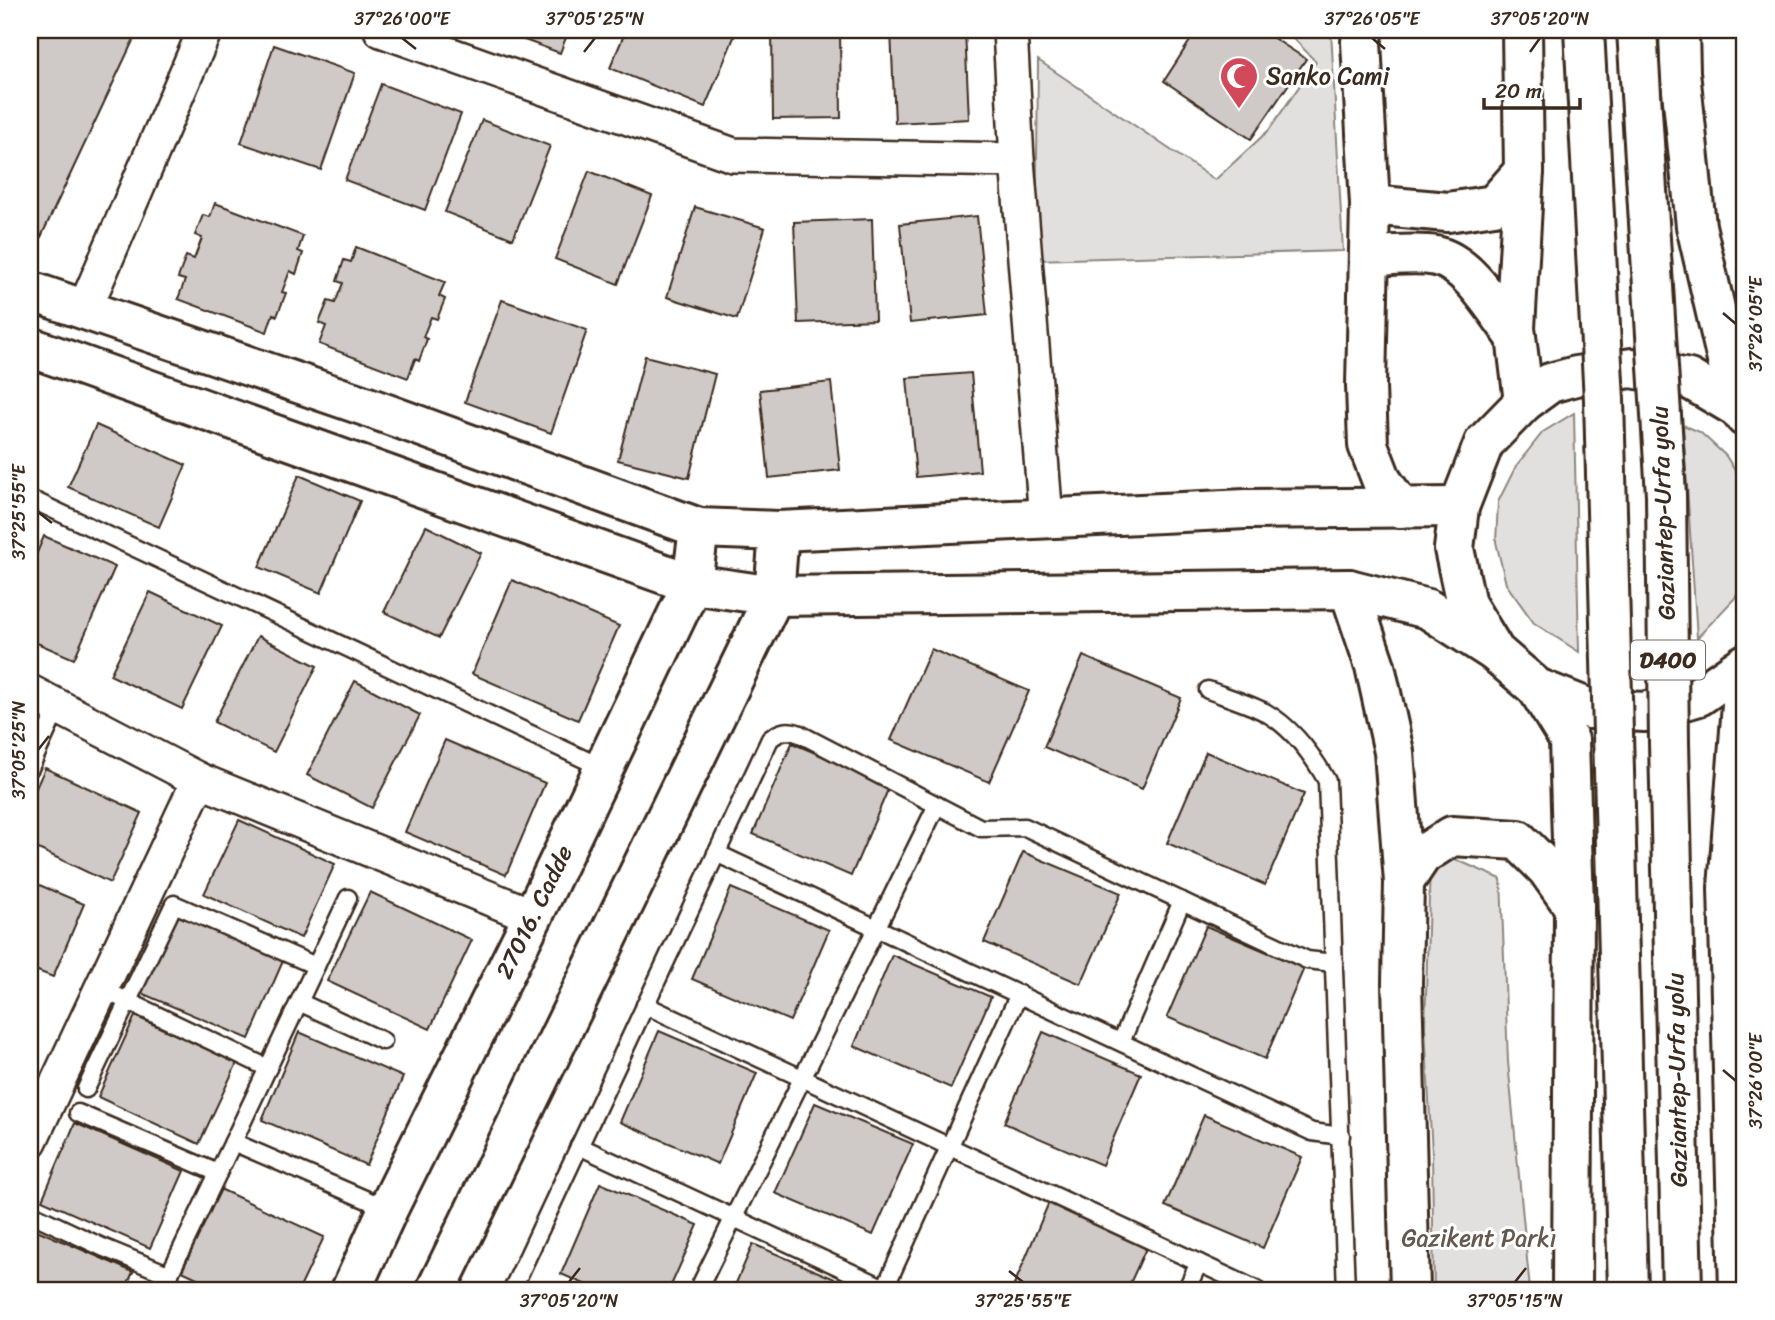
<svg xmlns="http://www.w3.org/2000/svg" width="1775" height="1320" font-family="Sriracha,sans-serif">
<rect width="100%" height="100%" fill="#fff"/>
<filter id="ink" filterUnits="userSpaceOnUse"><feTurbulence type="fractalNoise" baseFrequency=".0143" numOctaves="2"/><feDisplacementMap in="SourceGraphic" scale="14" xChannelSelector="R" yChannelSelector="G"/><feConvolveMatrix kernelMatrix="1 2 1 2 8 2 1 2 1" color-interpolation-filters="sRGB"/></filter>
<g filter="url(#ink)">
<!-- green -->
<g fill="#e2e0de" stroke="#8e857e" stroke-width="2">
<polygon points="1286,30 1331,30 1343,251 1036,260 1038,60 1215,180 1269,130 1316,62"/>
<polygon points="1574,413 1579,652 1534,623 1506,584 1496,542 1498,502 1516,466 1543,432"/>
<polygon points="1683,425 1700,432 1726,456 1745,487 1745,575 1735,598 1697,638"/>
<polygon points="1452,858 1501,879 1508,1062 1530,1290 1434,1290 1432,1154 1425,1027 1430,864"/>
</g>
<!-- building -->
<g fill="#cfcac7" stroke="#3b2a1e" stroke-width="2">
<polygon points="30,30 138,30 41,237 30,231"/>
<polygon points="497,30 573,30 571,36 567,35 560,53"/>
<polygon points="626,30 737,30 705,107 610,68"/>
<polygon points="772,30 840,30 841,118 773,119"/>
<polygon points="891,30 965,30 969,119 895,123"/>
<polygon points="1197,30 1261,30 1306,59 1251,139 1164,81"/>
<polygon points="274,45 355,73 321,170 241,143"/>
<polygon points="381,84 461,114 425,210 345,180"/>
<polygon points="482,120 550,146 513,239 445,212"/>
<polygon points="589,171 652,196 618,284 555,259"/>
<polygon points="215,203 303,236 298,251 303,253 296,274 290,271 282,292 286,293 277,316 273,314 267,332 178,299 185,280 178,278 186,256 194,259 202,238 195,235 203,215 210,217"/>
<polygon points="695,207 765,228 737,319 667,297"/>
<polygon points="977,216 987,315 910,323 900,224"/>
<polygon points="872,219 875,320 798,323 794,222"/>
<polygon points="356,247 445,282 439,296 445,299 437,319 431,317 423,337 427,339 419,361 415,359 408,378 319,344 326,326 319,323 328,301 335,303 343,283 337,281 344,260 351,262"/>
<polygon points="502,300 587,330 551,433 465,402"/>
<polygon points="645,356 715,374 689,478 618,460"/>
<polygon points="971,373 980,471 916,477 907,378"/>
<polygon points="831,382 840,470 769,478 760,390"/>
<polygon points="96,425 186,465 159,527 68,487"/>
<polygon points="299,475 360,501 321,593 259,567"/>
<polygon points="426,526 481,553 439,638 384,612"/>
<polygon points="44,536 115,567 74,659 30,640 30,569"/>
<polygon points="512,580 619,626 578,720 472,674"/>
<polygon points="150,592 222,626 182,709 110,675"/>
<polygon points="258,636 317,666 274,752 214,722"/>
<polygon points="931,649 1029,691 989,782 891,740"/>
<polygon points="1083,656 1181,698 1142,789 1044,747"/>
<polygon points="355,681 420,715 372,808 307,775"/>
<polygon points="445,740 545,783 506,875 405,832"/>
<polygon points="792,743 890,785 851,876 753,834"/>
<polygon points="1206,752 1304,794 1265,885 1167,843"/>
<polygon points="45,768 142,813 110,883 30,845 30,801"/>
<polygon points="239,820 335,864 301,938 204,894"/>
<polygon points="1023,852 1121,893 1081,984 984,942"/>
<polygon points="30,881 84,904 53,977 30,968"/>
<polygon points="731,888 829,930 790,1021 692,979"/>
<polygon points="370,892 472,940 430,1029 327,981"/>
<polygon points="175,914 283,961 249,1039 141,993"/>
<polygon points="1206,926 1304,968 1265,1059 1167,1017"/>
<polygon points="892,955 991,997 951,1088 854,1046"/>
<polygon points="135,1016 237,1063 199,1144 98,1097"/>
<polygon points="659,1031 757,1073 718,1164 620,1122"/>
<polygon points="299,1032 403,1077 366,1165 262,1120"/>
<polygon points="1043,1032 1141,1074 1102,1165 1004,1123"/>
<polygon points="815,1103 913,1144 873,1235 775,1193"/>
<polygon points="1204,1115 1302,1157 1263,1248 1165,1206"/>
<polygon points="75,1123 184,1171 150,1248 42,1200"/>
<polygon points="600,1183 698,1225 669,1290 598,1290 561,1274"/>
<polygon points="220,1189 324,1237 299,1290 223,1290 182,1271"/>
<polygon points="1049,1202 1148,1244 1127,1290 1012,1290"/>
<polygon points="30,1227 133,1272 125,1290 30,1290"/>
<polygon points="753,1244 851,1286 849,1290 733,1290"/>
</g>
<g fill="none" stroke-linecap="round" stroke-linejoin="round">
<defs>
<g id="lane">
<polyline points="37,502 603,768"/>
<path d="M1208 690C1227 697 1247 703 1265 712 1293 728 1312 754 1327 781L1346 1290"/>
<polyline points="30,768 58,707"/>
<polyline points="716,853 1312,1132 1341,1136"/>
<polyline points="102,989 268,1068"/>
<polyline points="299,1002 383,1041"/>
<polyline points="645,1005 1257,1290"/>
<polyline points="1121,1042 1182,901"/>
<polyline points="86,1089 174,904 316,966"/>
<polyline points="78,1113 218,1173"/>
<polyline points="233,1142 348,898"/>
<polyline points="579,1146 889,1290"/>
<polyline points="30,1213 102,1247 170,1275"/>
<polyline points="162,1290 233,1142 388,1209"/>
<path d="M512 1290 770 739C780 731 788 729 800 734L981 828 1025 827 1307 960 1334 963"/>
<polyline points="698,1290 937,805"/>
<polyline points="884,1290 1019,994"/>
<polyline points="1186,1290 1199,1263"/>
</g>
<g id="street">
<polyline points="381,30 733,155 1017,160"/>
<polyline points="1010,30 1017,160 1046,519"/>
<polyline points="84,310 205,30"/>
<polyline points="30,692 199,780 533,916"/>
<polyline points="30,1141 199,780"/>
</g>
<g id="secondary">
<polyline points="1364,30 1361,42 1370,205 1366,386 1368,445 1382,481 1401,508"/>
<polyline points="30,291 365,406 699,528 779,531 1246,509 1459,507"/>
<polyline points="30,347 692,584 774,596 1349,589 1428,609 1495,652"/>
<polyline points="1745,417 1738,408 1689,379 1632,368 1576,376 1550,383 1524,402 1484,443 1459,507 1454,549 1466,604 1495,652 1537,688 1590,709 1645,712 1699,696 1745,664"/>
<polyline points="1349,589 1375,666 1394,752 1404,882 1402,983 1410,1290"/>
<polyline points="351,1290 388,1209 533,916 692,584 699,528"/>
<polyline points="436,1290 774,596 779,531"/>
</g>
<g id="highway">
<polyline points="1522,30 1524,171 1515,328 1524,402"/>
<polyline points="1679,30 1680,72 1696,226 1738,408"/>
<polyline points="1370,205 1448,212 1494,205 1524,171"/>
<path d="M1369 256C1389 256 1417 252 1436 256 1469 263 1496 311 1516 337"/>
<polyline points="1537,688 1569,740 1574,907 1572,1290"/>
<polyline points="1404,882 1422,855 1452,836 1518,840 1547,869 1574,907"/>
<polyline points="1739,1290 1728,888 1745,665"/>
</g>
</defs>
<!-- lane casing -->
<use href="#lane" stroke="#3b2a1e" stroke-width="21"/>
<!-- street casing -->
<use href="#street" stroke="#3b2a1e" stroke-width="38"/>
<!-- secondary casing -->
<use href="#secondary" stroke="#3b2a1e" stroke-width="44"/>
<!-- highway casing -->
<use href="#highway" stroke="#3b2a1e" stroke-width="44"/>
<!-- lane -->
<use href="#lane" stroke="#fff" stroke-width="16"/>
<!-- street -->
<use href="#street" stroke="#fff" stroke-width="33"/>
<!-- secondary -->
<use href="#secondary" stroke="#fff" stroke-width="38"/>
<!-- highway -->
<use href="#highway" stroke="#fff" stroke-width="38"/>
<defs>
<g id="highway-bridge">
<polyline points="1584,30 1604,400 1628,1290"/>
<polyline points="1637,30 1666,495 1669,743 1682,1290"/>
</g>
</defs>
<!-- highway-bridge casing -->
<use href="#highway-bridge" stroke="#3b2a1e" stroke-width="44" stroke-linecap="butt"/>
<!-- highway-bridge -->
<use href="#highway-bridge" stroke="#fff" stroke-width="38"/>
</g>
</g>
<!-- ticks -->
<path fill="none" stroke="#3b2a1e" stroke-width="2.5" d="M402 38 416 49M1372 38 1385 49M584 52 595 38M1530 52 1540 38M1723 313 1736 324M38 512 52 523M38 750 49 736M1723 1070 1736 1081M1009 1271 1023 1282M569 1282 580 1268M1515 1282 1526 1268"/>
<!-- icons -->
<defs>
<symbol id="mosque-pin" viewBox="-11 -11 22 30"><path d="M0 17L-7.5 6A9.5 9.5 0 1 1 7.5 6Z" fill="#d1495b" stroke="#fff"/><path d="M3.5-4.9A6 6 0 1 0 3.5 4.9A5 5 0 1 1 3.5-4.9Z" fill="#fff"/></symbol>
</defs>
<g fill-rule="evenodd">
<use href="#mosque-pin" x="1217" y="54" width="44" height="60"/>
</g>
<g text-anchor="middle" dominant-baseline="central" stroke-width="6" stroke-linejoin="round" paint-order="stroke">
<!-- shield labels -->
<rect fill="#fff" stroke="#766a62" stroke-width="2" x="1631" y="640.5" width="74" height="39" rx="5"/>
<g font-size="23" font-weight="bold" fill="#3b2a1e">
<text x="1668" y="660">D400</text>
</g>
<!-- poi labels -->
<g font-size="24" fill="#3b2a1e" stroke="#fff" text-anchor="start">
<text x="1266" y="76">Sanko Cami</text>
</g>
<!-- street labels -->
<g font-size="24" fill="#3b2a1e" stroke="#fff">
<text transform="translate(1663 513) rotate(-92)">Gaziantep-Urfa yolu</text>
<text transform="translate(534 912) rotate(-64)">27016. Cadde</text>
<text transform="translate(1677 1080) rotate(-91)">Gaziantep-Urfa yolu</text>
</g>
<!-- park labels -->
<g font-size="24" fill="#65584e" stroke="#fff">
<text x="1479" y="1238">Gazikent Parkı</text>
</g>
</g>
<!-- margin -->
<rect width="1775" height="1320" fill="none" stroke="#fff" stroke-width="77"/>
<!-- scale -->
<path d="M1484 98v10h96v-10" fill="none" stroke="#3b2a1e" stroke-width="3.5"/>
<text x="1495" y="98" font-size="21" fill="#3b2a1e" stroke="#ffffff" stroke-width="5" paint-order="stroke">20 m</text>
<rect x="38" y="38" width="1698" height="1244" fill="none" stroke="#3b2a1e" stroke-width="2.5"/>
<g font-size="18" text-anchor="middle" fill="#3b2a1e">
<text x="402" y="25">37°26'00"E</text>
<text x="595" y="25">37°05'25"N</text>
<text x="1372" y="25">37°26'05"E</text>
<text x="1540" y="25">37°05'20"N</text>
<text transform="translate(1756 324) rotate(-90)" y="6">37°26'05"E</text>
<text transform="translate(19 512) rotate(-90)" y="6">37°25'55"E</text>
<text transform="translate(19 750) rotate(-90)" y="6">37°05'25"N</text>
<text transform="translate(1756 1081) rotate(-90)" y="6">37°26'00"E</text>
<text x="569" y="1307">37°05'20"N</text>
<text x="1023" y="1307">37°25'55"E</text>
<text x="1515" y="1307">37°05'15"N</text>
</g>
</svg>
